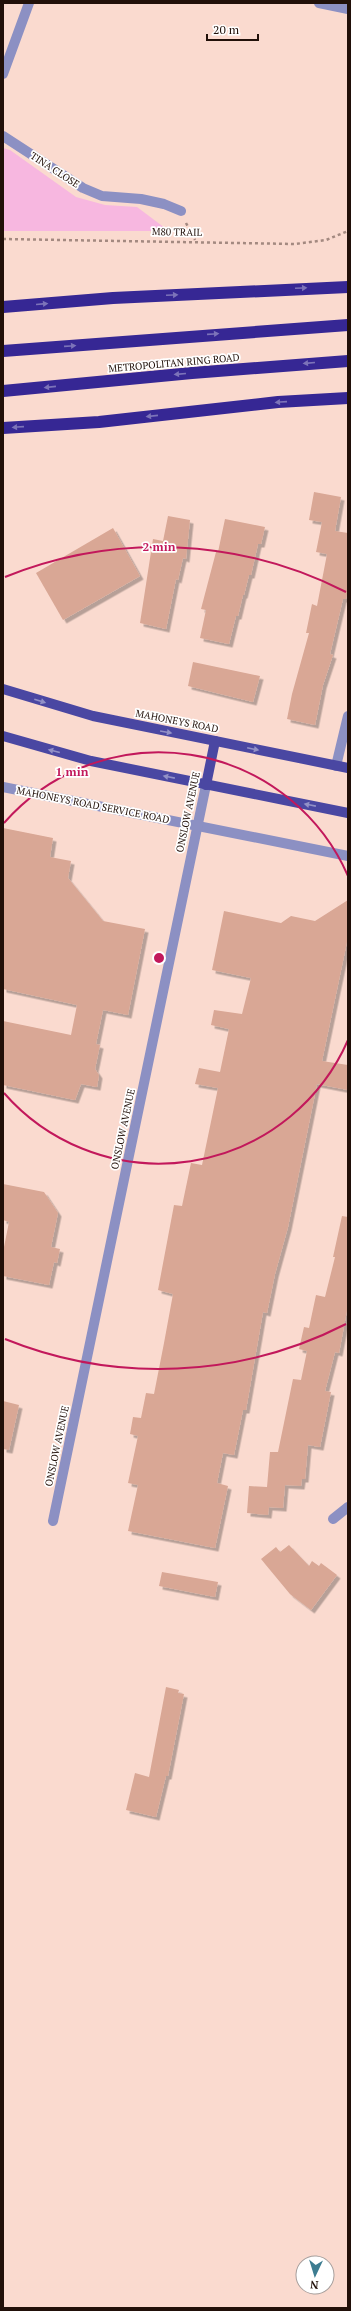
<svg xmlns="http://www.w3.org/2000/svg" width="351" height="2311" font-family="'PT Serif',serif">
<defs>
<filter id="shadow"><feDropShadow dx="3.5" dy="3.5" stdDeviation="0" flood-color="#0004"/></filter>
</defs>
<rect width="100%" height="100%" fill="#fadacf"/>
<!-- green -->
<polygon fill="#f7b7e0" points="3,148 10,150 76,197 105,205 137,207 169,231 3,231"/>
<!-- building -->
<g fill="#d9a795" filter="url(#shadow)">
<polygon points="314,492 341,497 335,531 348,533 348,587 346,599 343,599 330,654 333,655 323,685 315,725 287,719 292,694 309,633 306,633 312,604 317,606 327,554 316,552 322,522 309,520"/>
<polygon points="168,516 190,520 186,559 183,558 178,580 176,579 166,629 140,623 153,539 163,541"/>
<polygon points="225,519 265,527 261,544 258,544 251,575 249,575 244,595 243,595 238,616 236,616 229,644 200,638 206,610 201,609 216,552 218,552"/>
<polygon points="113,528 140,576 63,620 36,573"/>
<polygon points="193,662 260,676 253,702 188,686"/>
<polygon points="3,828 53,838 50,857 71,861 68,878 103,921 145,929 128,1015 103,1010 96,1044 100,1045 95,1069 99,1075 97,1087 81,1084 75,1100 3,1085 3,1021 71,1035 77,1005 3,989"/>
<polygon points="348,900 348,937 322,1061 348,1065 348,1090 317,1084 288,1227 275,1274 267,1313 263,1312 246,1410 243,1410 234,1455 223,1453 217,1483 228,1486 215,1548 128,1531 138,1485 128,1483 138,1436 130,1434 133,1417 141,1418 146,1393 154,1394 164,1343 173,1294 158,1290 174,1205 182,1206 191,1163 202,1165 218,1088 195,1084 199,1068 220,1072 229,1029 211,1025 214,1010 242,1014 251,978 212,970 224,911 281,923 291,916 315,921"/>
<polygon points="3,1184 44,1192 58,1213 51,1247 60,1249 57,1263 54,1262 49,1285 3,1276 3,1252 9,1222 3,1220"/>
<polygon points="342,1216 348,1217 348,1305 339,1353 335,1352 325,1391 331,1392 320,1447 308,1445 305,1479 302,1479 301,1486 285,1485 283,1508 269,1507 268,1515 247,1513 249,1486 267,1487 270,1452 278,1452 293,1379 301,1380 307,1351 299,1349 304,1327 309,1328 316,1295 325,1297 335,1257 333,1257"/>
<polygon points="3,1401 19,1405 9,1450 3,1449"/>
<polygon points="289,1545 309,1566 312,1561 319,1566 321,1563 337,1575 311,1610 290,1594 261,1559 276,1547 280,1552"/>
<polygon points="162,1572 218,1582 215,1597 159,1586"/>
<polygon points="166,1687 179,1690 178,1693 184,1694 168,1776 166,1776 156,1817 126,1810 135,1773 149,1777"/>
</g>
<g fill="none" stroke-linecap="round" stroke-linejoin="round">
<!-- path -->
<g stroke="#a38980" stroke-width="2.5" stroke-dasharray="3 3" stroke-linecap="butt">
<polyline points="186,223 195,240"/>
<polyline points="3,239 295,244 326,240 348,231"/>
</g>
<!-- street -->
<g stroke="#8c90c3" stroke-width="10">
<polyline points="319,3 348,9"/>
<polyline points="3,74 29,3"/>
<polyline points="3,136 83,188 102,196 141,199 164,204 181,211"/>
<polyline points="336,766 348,716"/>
<polyline points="3,787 348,856"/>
<polyline points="333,1519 348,1507"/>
<polyline points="53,1521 206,785"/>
</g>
<!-- primary -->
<g stroke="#4a47a2" stroke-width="10">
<polyline points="3,689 93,716 348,768"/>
<polyline points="3,736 91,761 348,813"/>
<polyline points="206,785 215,741"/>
</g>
<!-- highway -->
<g stroke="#362794" stroke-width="12">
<polyline points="3,307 113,298 348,287"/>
<polyline points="3,351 348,325"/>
<polyline points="3,391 192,373 348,361"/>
<polyline points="3,428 99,422 278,402 348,398"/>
</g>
</g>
<!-- one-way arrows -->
<defs><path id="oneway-solid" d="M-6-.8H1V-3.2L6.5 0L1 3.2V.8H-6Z"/></defs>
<g fill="#7c73b9">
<use href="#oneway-solid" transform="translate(301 288) rotate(-2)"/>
<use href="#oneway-solid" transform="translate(172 295) rotate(-3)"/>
<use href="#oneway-solid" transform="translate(42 304) rotate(-5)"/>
<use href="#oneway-solid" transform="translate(213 334) rotate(-4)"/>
<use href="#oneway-solid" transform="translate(70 346) rotate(-4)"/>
<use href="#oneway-solid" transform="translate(309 363) rotate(175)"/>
<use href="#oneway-solid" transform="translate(180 374) rotate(175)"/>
<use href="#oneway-solid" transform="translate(50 387) rotate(174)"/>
<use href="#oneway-solid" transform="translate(281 402) rotate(176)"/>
<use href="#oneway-solid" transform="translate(152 416) rotate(174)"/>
<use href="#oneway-solid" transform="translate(18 427) rotate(176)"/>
</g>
<g fill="#9291c7">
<use href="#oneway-solid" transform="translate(40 701) rotate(18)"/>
<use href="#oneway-solid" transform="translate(166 732) rotate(10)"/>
<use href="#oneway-solid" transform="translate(253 749) rotate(12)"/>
<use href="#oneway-solid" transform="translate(54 751) rotate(-166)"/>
<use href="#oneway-solid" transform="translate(169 777) rotate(-169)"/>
<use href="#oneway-solid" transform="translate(310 805) rotate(-169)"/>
</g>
<!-- distance rings -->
<g fill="none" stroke="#c2185b" stroke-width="2">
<path d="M348 1040A206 206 0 0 1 4 1093M4 823A206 206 0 0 1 348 876"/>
<path d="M346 1324A411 411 0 0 1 5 1339M5 577A411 411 0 0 1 346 592"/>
</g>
<g text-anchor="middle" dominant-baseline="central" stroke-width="3.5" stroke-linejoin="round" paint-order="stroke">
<!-- street labels -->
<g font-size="10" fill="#211009" stroke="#fff">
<text transform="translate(55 170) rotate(33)">TINA CLOSE</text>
<text transform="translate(177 232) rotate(1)">M80 TRAIL</text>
<text transform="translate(174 363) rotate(-5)">METROPOLITAN RING ROAD</text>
<text transform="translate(177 721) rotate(11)">MAHONEYS ROAD</text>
<text transform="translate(93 805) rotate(11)">MAHONEYS ROAD SERVICE ROAD</text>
<text transform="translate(188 812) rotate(-78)">ONSLOW AVENUE</text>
<text transform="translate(123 1129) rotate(-78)">ONSLOW AVENUE</text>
<text transform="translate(57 1446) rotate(-78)">ONSLOW AVENUE</text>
</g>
</g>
<circle cx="159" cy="958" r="6" fill="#c2185b" stroke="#fff" stroke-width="2"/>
<g font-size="12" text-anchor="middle" font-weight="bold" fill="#c2185b" stroke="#fff" stroke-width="3.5" stroke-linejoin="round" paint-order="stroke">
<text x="159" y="551">2 min</text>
<text x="72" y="776">1 min</text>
</g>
<!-- border -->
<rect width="351" height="2311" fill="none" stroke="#211009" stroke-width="8"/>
<!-- north arrow -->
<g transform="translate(315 2275) rotate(184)"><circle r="19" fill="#ffffff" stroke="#a69f9d"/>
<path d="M0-3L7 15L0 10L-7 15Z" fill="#3d7d91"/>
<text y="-6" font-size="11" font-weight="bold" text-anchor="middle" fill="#211009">N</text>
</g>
<!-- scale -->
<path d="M207 34v6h51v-6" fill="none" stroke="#211009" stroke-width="2"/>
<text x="213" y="34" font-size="12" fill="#211009" stroke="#ffffff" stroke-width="3" paint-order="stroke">20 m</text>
</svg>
